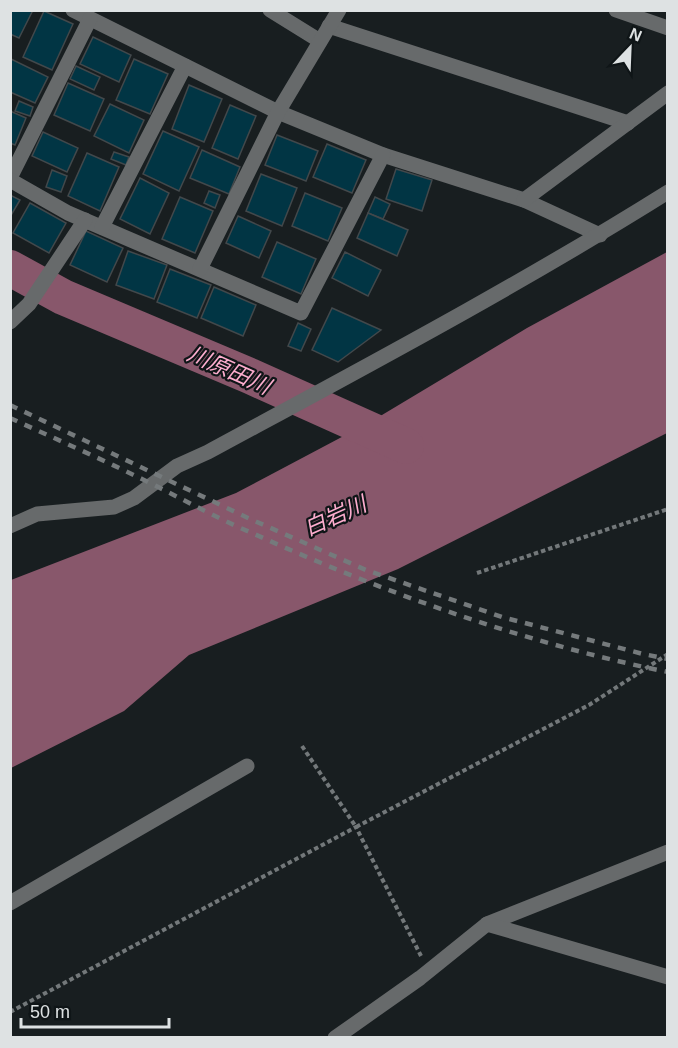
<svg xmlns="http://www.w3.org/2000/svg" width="678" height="1048" font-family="Arial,'Noto Sans JP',sans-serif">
<rect width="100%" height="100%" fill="#181e20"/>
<!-- water -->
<polygon fill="#88576b" points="667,252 667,433 398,569 189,655 124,711 11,768 11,580 236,493 372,421 527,328"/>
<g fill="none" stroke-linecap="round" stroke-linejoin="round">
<!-- river -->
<polyline stroke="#88576b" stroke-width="36" points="10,268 63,297 250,376 406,446"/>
</g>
<!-- building -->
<g fill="#013544" stroke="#42484b" stroke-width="1.5">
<polygon points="10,10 33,10 19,38 10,34"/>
<polygon points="44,11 73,24 52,70 23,57"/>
<polygon points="93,37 131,55 119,82 80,64"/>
<polygon points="11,59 48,77 35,103 10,92"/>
<polygon points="134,59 168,74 150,114 116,100"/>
<polygon points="76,66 100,77 94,90 70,79"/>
<polygon points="68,83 104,99 90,131 54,115"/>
<polygon points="189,85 222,99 204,142 172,129"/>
<polygon points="19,101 33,107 30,116 15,111"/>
<polygon points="110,104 144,120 129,153 94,136"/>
<polygon points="230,105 256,116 238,159 212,148"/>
<polygon points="10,111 26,118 15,145 10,143"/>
<polygon points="163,131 199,147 179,191 143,174"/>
<polygon points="43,132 78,148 67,172 32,156"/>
<polygon points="277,135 318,151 306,181 265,165"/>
<polygon points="327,144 366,160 352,193 313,177"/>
<polygon points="202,150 240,167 229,194 190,178"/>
<polygon points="114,152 129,157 126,165 111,159"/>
<polygon points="87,153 119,167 100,211 68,196"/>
<polygon points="396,169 432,180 422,211 386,199"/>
<polygon points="52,170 67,176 61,192 46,187"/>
<polygon points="261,174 297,188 282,226 246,211"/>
<polygon points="140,178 169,193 150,234 120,219"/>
<polygon points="209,191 220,195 215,208 204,203"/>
<polygon points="305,193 342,208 328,241 292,226"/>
<polygon points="10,195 20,200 10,217"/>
<polygon points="180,197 213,211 195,253 162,239"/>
<polygon points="375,197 390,204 383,219 368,213"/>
<polygon points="30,203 66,223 49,253 13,233"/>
<polygon points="368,213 408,230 397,256 357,238"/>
<polygon points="238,216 271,231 259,258 226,243"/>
<polygon points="86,231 123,248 107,282 70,265"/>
<polygon points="277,242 316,259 301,294 262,277"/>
<polygon points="128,251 167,265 154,299 116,285"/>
<polygon points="345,252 381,270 368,296 332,278"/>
<polygon points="170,269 211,285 197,318 157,302"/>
<polygon points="214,287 256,305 243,336 201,318"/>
<polygon points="332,308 381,330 338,362 312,350"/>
<polygon points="298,323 311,329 301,351 288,346"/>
</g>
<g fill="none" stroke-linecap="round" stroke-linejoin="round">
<!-- path -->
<g stroke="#73787a" stroke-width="4" stroke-dasharray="4.5 3" stroke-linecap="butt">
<polyline points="477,573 668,509"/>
<polyline points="302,746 356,827 589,705 668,654"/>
<polyline points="10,1012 356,827 421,956"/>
</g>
<!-- minor -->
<g stroke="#676a6b" stroke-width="15">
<polyline points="73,10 278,112 383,155 524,200 600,235"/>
<polyline points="270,10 320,41"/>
<polyline points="616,10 668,28"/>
<polyline points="329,26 628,123"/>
<polyline points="10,178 90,19"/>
<polyline points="10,180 68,213 301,313 383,155"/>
<polyline points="524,200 668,93"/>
<polyline points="102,227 185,66"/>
<polyline points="200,269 278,112 339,10"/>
<polyline points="10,322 29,304 85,220"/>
<path d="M10 526 37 514 114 507 134 498 177 466 208 452C363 368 518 286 668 192"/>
<polyline points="10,903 247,766"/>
<polyline points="487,924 668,852"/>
<polyline points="335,1038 420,978 487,924 668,977"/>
</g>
<!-- rail -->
<g stroke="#757a7c" stroke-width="4.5" stroke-dasharray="8 8" stroke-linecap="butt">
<polyline points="10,405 248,518 366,570 502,617 643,654 668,659"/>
<path d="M10 418C54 438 99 458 142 479 179 497 214 517 252 533 385 593 524 643 668 672"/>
</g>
</g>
<g text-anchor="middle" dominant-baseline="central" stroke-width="4.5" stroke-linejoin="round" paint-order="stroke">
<!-- water labels -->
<g font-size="22" font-style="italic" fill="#fdadce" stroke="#0f1517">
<text transform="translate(229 370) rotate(24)">川原田川</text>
<text transform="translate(335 516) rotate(-24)">白岩川</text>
</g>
</g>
<!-- border -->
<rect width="678" height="1048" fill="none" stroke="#dee2e3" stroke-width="24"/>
<!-- north arrow -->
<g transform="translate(630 48) rotate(23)" stroke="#0f1517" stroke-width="4.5" paint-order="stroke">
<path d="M0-4.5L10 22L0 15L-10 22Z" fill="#dee2e3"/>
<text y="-9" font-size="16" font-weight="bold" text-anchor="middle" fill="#dee2e3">N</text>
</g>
<!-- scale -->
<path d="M21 1018v9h148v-9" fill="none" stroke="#dee2e3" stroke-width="3"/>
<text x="30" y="1018" font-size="18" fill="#dee2e3" stroke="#0f1517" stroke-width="4.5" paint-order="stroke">50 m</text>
</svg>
